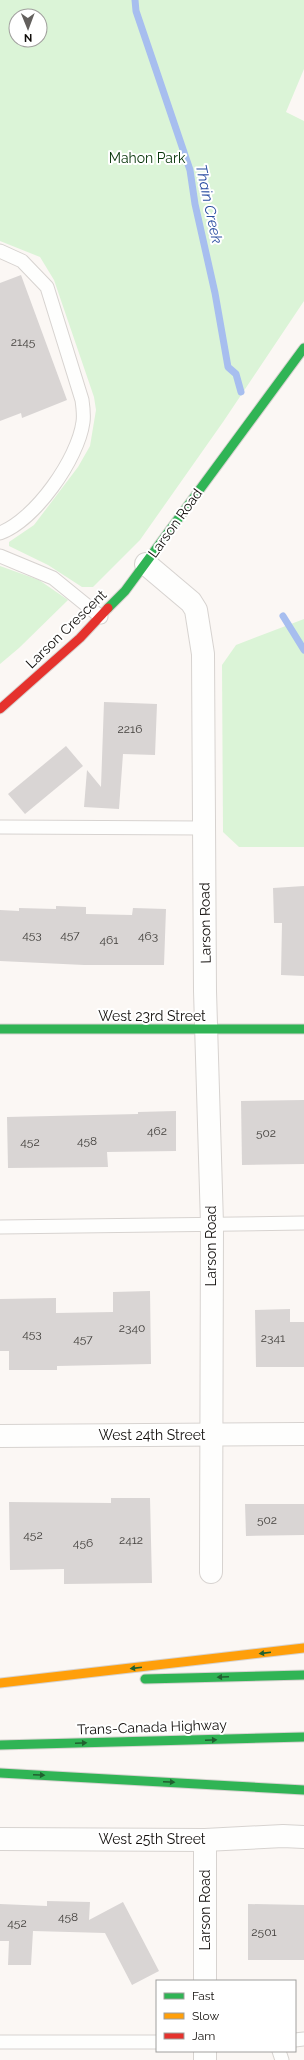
<svg xmlns="http://www.w3.org/2000/svg" width="304" height="2060" font-family="Raleway,sans-serif">
<rect width="100%" height="100%" fill="#fbf7f4"/>
<!-- green -->
<g fill="#dbf4d7" fill-rule="evenodd">
<path d="M0 0H304V69L286 112 304 121V301L223 422 140 540 93 587H82L48 565 9 546V542L34 525 78 467 90 446 96 410 94 397 54 280 40 257 0 241ZM16 16H40V40H16Z"/>
<polygon points="0,566 39,580 68,600 19,648 0,664"/>
<polygon points="304,619 304,847 239,847 223,832 222,665 236,645"/>
</g>
<g fill="none" stroke-linecap="round" stroke-linejoin="round">
<!-- stream -->
<g stroke="#a7beef" stroke-width="7">
<polyline points="135,0 136,11 190,170 195,204 215,293 228,367 236,374 241,392"/>
<polyline points="283,616 304,650"/>
</g>
</g>
<!-- building -->
<g fill="#d9d5d4">
<polygon points="21,275 67,400 22,418 21,413 0,421 0,283"/>
<polygon points="104,702 157,704 155,755 123,754 119,809 84,807 87,770 101,787"/>
<polygon points="66,746 83,766 25,814 8,794"/>
<polygon points="304,886 304,976 281,975 282,923 274,923 273,888"/>
<polygon points="56,906 86,907 86,914 132,915 133,908 166,909 164,965 84,965 0,961 0,910 19,911 19,908 56,909"/>
<polygon points="304,1100 304,1164 242,1165 241,1101"/>
<polygon points="176,1111 176,1151 107,1152 108,1167 8,1168 7,1117 138,1114 138,1112"/>
<polygon points="150,1291 151,1364 57,1366 57,1370 9,1370 9,1351 0,1351 0,1299 56,1298 56,1313 113,1312 113,1292"/>
<polygon points="290,1309 290,1322 304,1322 304,1367 256,1367 255,1310"/>
<polygon points="111,1498 150,1498 152,1583 64,1584 64,1569 10,1570 9,1502 111,1503"/>
<polygon points="245,1504 304,1504 304,1535 246,1536"/>
<polygon points="47,1901 90,1902 89,1920 123,1902 159,1971 132,1985 105,1933 33,1931 31,1965 8,1965 9,1941 0,1941 0,1904 47,1906"/>
<polygon points="248,1904 304,1905 304,1960 248,1960"/>
</g>
<g fill="none" stroke-linecap="round" stroke-linejoin="round">
<defs>
<g id="lane">
<path d="M0 251 22 261 47 287 82 400C83 407 84 415 83 422 78 459 35 520 0 533"/>
<polyline points="0,556 53,578 101,617"/>
<polyline points="0,827 203,828"/>
<polyline points="0,1227 304,1223"/>
<polyline points="295,2040 304,2039"/>
<polyline points="0,2042 157,2042"/>
<polyline points="279,2051 282,2060"/>
</g>
<g id="street">
<polyline points="146,564 191,602 196,610 203,654 205,991 212,1224 211,1572"/>
<polyline points="0,1436 304,1434"/>
<polyline points="0,1839 205,1840 283,1836 304,1837"/>
<polyline points="205,1981 205,1840"/>
<polyline points="205,2060 205,2051"/>
</g>
<g id="fast">
<polyline points="108,608 125,591 304,348"/>
<polyline points="0,1029 304,1029"/>
<polyline points="145,1679 304,1675"/>
<polyline points="0,1745 304,1737"/>
<polyline points="0,1773 304,1790"/>
</g>
<polyline id="slow" points="0,1683 304,1648"/>
<polyline id="jam" points="0,709 80,638 108,608"/>
</defs>
<!-- lane casing -->
<use href="#lane" stroke="#d7d3d0" stroke-width="15"/>
<!-- street casing -->
<use href="#street" stroke="#d7d3d0" stroke-width="24"/>
<!-- fast casing -->
<use href="#fast" stroke="#d7d3d0" stroke-width="11"/>
<!-- slow casing -->
<use href="#slow" stroke="#d7d3d0" stroke-width="11"/>
<!-- jam casing -->
<use href="#jam" stroke="#d7d3d0" stroke-width="11"/>
<!-- lane -->
<use href="#lane" stroke="#fefefd" stroke-width="13"/>
<!-- street -->
<use href="#street" stroke="#fefefd" stroke-width="22"/>
<!-- fast -->
<use href="#fast" stroke="#30b455" stroke-width="9"/>
<!-- slow -->
<use href="#slow" stroke="#ff9f0a" stroke-width="9"/>
<!-- jam -->
<use href="#jam" stroke="#e5322d" stroke-width="9"/>
</g>
<!-- one-way arrows -->
<defs><path id="oneway-solid" d="M-6-.8H1V-3.2L6.5 0L1 3.2V.8H-6Z"/></defs>
<g fill="#206130">
<use href="#oneway-solid" transform="translate(265 1653) rotate(173)"/>
<use href="#oneway-solid" transform="translate(136 1668) rotate(173)"/>
<use href="#oneway-solid" transform="translate(223 1677) rotate(178)"/>
<use href="#oneway-solid" transform="translate(211 1740) rotate(-2)"/>
<use href="#oneway-solid" transform="translate(81 1743) rotate(-2)"/>
<use href="#oneway-solid" transform="translate(39 1775) rotate(3)"/>
<use href="#oneway-solid" transform="translate(169 1782) rotate(3)"/>
</g>
<g text-anchor="middle" dominant-baseline="central" stroke-width="4" stroke-linejoin="round" paint-order="stroke">
<!-- number labels -->
<g font-size="12" fill="#43403d">
<text x="23" y="342">2145</text>
<text x="130" y="729">2216</text>
<text x="32" y="935">453</text>
<text x="70" y="935">457</text>
<text x="148" y="936">463</text>
<text x="109" y="940">461</text>
<text x="157" y="1131">462</text>
<text x="266" y="1133">502</text>
<text x="87" y="1141">458</text>
<text x="30" y="1142">452</text>
<text x="132" y="1328">2340</text>
<text x="32" y="1334">453</text>
<text x="273" y="1338">2341</text>
<text x="83" y="1339">457</text>
<text x="267" y="1520">502</text>
<text x="33" y="1535">452</text>
<text x="131" y="1540">2412</text>
<text x="83" y="1543">456</text>
<text x="68" y="1917">458</text>
<text x="17" y="1923">452</text>
<text x="264" y="1932">2501</text>
</g>
<!-- park labels -->
<g font-size="14" fill="#08360a" stroke="#fff">
<text x="147" y="158">Mahon Park</text>
</g>
<!-- street labels -->
<g font-size="14" fill="#110e0b" stroke="#fff">
<text transform="translate(175 523) rotate(-54)">Larson Road</text>
<text transform="translate(66 629) rotate(-44)">Larson Crescent</text>
<text transform="translate(205 923) rotate(-91)">Larson Road</text>
<text x="152" y="1016">West 23rd Street</text>
<text transform="translate(211 1246) rotate(-90)">Larson Road</text>
<text x="152" y="1435">West 24th Street</text>
<text transform="translate(152 1727) rotate(-2)">Trans-Canada Highway</text>
<text x="152" y="1839">West 25th Street</text>
<text transform="translate(205 1910) rotate(-90)">Larson Road</text>
</g>
<!-- water labels -->
<g font-size="15" font-style="italic" fill="#2a4da1" stroke="#fff">
<text transform="translate(209 204) rotate(78)">Thain Creek</text>
</g>
</g>
<!-- legend -->
<rect x="156" y="1980" width="140" height="72" fill="#ffffff" stroke="#a09f9d"/>
<rect x="164" y="1993" width="20" height="6" fill="#30b455" stroke="#a09f9d"/>
<text x="192" y="2000" font-size="12" fill="#110e0b">Fast</text>
<rect x="164" y="2013" width="20" height="6" fill="#ff9f0a" stroke="#a09f9d"/>
<text x="192" y="2020" font-size="12" fill="#110e0b">Slow</text>
<rect x="164" y="2033" width="20" height="6" fill="#e5322d" stroke="#a09f9d"/>
<text x="192" y="2040" font-size="12" fill="#110e0b">Jam</text>
<!-- north arrow -->
<g transform="translate(28 28) rotate(179)"><circle r="19" fill="#ffffff" stroke="#a09f9d"/>
<path d="M0-3L7 15L0 10L-7 15Z" fill="#63605d"/>
<text y="-6" font-size="11" font-weight="bold" text-anchor="middle" fill="#110e0b">N</text>
</g>
</svg>
